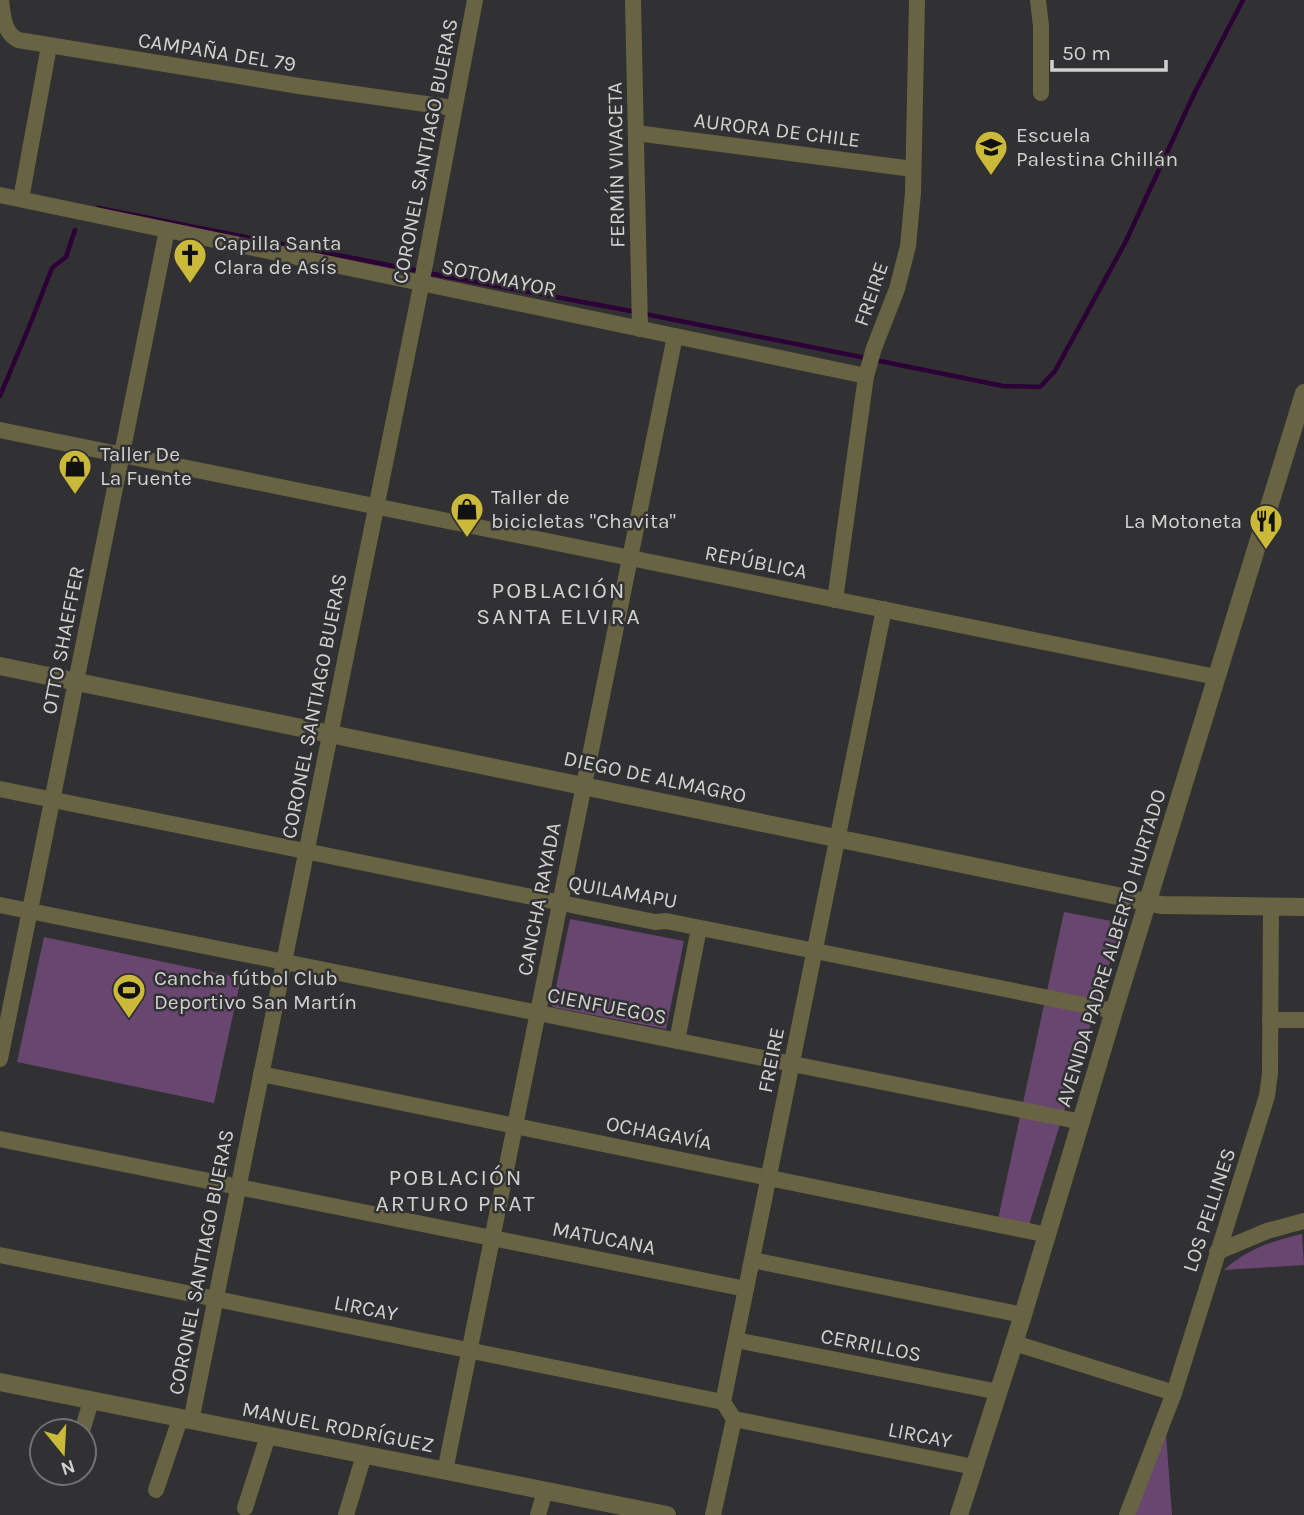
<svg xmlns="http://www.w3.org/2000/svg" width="1304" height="1515" font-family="Karla,sans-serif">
<rect width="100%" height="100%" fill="#313032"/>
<!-- green -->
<g fill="#684670">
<polygon points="1064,912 1122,923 1029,1225 998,1219"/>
<polygon points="570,919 684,941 666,1029 552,1007"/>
<polygon points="44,937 241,978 214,1103 17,1062"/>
<path d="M1302 1234 1304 1265 1224 1270C1247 1249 1272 1241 1302 1234Z"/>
<polygon points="1165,1421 1172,1515 1134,1515"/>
</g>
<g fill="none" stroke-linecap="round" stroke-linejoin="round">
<!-- stream -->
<g stroke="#2c0036" stroke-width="4.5">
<polyline points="98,208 419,271"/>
<polyline points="428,273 636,312"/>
<polyline points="645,314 866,358"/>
<polyline points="875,360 1003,386 1040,387 1055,371 1125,243 1194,94 1243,0"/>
<polyline points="0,396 31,322 52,268 66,257 75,230"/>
</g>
<!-- minor -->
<g stroke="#676343" stroke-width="16">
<path d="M1 0C3 15 3 32 18 40L299 86 454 108"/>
<polyline points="633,0 640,329"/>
<polyline points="1038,0 1041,26 1041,93"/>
<polyline points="636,133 913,169"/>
<polyline points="0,195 866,376"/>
<polyline points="21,199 49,46"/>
<polyline points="0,430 1216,677"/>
<polyline points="835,600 866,376 874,348 897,289 908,246 913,193 917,0"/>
<polyline points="0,789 655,922 666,921 1114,1011"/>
<polyline points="0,905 1082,1122"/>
<polyline points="1270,1020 1304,1020"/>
<polyline points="677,1041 699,928"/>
<polyline points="0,1059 167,230"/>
<polyline points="261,1074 1048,1235"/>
<polyline points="0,1139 746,1289"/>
<polyline points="1217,1252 1267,1231 1304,1221"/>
<polyline points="0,1255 723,1402"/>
<polyline points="752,1260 1023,1315"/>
<polyline points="736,1340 999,1392"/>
<polyline points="1014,1343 1174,1393"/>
<polyline points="734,1419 974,1467"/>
<polyline points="191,1421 419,296 475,0"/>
<polyline points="82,1431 91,1401"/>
<polyline points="445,1471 675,336"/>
<polyline points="156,1490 180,1419"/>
<polyline points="245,1508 268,1436"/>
<polyline points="346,1515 364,1455"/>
<polyline points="538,1515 545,1491"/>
<polyline points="713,1515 734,1419 723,1402 884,609"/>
<polyline points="1127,1515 1174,1393 1267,1096 1270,1073 1271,907"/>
</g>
<!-- tertiary -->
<g stroke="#676343" stroke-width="18">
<polyline points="0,666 1161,905 1304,907"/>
<polyline points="0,1382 667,1515"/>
<polyline points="959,1515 1023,1315 1114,1011 1304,393"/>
</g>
</g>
<!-- icons -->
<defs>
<symbol id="school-pin" viewBox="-11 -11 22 30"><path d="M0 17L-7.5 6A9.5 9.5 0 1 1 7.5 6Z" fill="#cbba39" stroke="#313032"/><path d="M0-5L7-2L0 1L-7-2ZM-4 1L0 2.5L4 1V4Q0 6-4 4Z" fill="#111"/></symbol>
<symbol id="church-pin" viewBox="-11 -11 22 30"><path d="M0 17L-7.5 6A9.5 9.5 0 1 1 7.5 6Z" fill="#cbba39" stroke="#313032"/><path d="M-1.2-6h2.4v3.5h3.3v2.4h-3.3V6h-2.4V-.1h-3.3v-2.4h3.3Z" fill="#111"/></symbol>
<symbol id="shop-pin" viewBox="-11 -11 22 30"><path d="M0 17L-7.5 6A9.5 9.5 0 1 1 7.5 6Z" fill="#cbba39" stroke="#313032"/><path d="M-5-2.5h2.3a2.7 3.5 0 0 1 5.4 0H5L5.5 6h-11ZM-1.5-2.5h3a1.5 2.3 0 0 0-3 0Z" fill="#111"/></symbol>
<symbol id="restaurant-pin" viewBox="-11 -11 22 30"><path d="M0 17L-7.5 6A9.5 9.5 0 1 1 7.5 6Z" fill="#cbba39" stroke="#313032"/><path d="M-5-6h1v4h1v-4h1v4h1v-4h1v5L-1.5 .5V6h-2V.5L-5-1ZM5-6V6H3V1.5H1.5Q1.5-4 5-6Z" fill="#111"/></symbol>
<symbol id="stadium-pin" viewBox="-11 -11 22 30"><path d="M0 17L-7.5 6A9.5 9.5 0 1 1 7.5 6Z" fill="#cbba39" stroke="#313032"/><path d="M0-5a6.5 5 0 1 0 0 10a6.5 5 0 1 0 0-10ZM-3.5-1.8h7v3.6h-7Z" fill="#111"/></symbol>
</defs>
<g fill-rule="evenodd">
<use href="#school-pin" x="972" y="128" width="38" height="52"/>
<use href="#church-pin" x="171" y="236" width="38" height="52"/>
<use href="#shop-pin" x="56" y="447" width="38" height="52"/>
<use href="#shop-pin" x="448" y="490" width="38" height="52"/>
<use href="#restaurant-pin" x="1247" y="502" width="38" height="52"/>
<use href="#stadium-pin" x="110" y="971" width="38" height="52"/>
</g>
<g text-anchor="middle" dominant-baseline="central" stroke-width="5" stroke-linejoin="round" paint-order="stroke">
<!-- street labels -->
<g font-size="21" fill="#d2d1d2" stroke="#313032">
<text transform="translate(217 52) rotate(9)">CAMPAÑA DEL 79</text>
<text transform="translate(777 130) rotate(7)">AURORA DE CHILE</text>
<text transform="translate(425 151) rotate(-79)">CORONEL SANTIAGO BUERAS</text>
<text transform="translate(616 165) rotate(-91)">FERMÍN VIVACETA</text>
<text transform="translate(499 278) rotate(12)">SOTOMAYOR</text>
<text transform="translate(871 294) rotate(-71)">FREIRE</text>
<text transform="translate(756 562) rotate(11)">REPÚBLICA</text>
<text transform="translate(63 640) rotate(-79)">OTTO SHAEFFER</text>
<text transform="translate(314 706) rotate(-79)">CORONEL SANTIAGO BUERAS</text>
<text transform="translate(655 777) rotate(12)">DIEGO DE ALMAGRO</text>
<text transform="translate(623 892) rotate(10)">QUILAMAPU</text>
<text transform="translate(539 899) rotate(-79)">CANCHA RAYADA</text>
<text transform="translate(1111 948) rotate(-73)">AVENIDA PADRE ALBERTO HURTADO</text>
<text transform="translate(607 1006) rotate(11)">CIENFUEGOS</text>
<text transform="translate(771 1060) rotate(-79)">FREIRE</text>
<text transform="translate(659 1133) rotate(11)">OCHAGAVÍA</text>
<text transform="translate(1209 1210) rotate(-72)">LOS PELLINES</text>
<text transform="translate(604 1238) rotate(11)">MATUCANA</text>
<text transform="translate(201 1262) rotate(-79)">CORONEL SANTIAGO BUERAS</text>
<text transform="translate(366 1308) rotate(11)">LIRCAY</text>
<text transform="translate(871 1345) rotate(11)">CERRILLOS</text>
<text transform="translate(338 1427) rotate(11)">MANUEL RODRÍGUEZ</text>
<text transform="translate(920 1435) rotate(11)">LIRCAY</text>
</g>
<!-- poi labels -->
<g font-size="21" fill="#d2d1d2" stroke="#313032" text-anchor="start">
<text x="1016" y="135">Escuela<tspan x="1016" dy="24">Palestina Chillán</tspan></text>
<text x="214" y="243">Capilla Santa<tspan x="214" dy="24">Clara de Asís</tspan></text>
<text x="100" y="454">Taller De<tspan x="100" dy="24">La Fuente</tspan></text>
<text x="491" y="497">Taller de<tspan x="491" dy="24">bicicletas "Chavita"</tspan></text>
<text x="1242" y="521" text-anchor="end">La Motoneta</text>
<text x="154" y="978">Cancha fútbol Club<tspan x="154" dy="24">Deportivo San Martín</tspan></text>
</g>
<!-- neighbourhood labels -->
<g font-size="23" letter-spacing="2" fill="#d2d1d2" stroke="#313032">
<text x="559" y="590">POBLACIÓN<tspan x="559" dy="26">SANTA ELVIRA</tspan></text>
<text x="456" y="1177">POBLACIÓN<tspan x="456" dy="26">ARTURO PRAT</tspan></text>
</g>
</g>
<!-- north arrow -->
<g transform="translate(63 1452) rotate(162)"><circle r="33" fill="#313032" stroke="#717072" stroke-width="2"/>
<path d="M0-5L12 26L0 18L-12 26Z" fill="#cbba39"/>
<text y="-10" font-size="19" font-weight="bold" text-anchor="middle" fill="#d2d1d2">N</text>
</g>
<!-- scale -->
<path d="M1052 60v10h114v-10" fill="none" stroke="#d2d1d2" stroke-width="3.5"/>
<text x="1062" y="60" font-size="21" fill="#d2d1d2" stroke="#313032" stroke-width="5" paint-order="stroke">50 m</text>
</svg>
